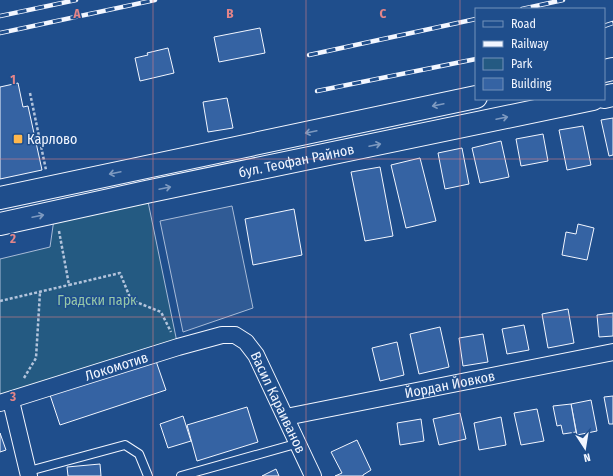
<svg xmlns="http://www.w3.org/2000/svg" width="613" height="476" font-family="'Fira Sans Condensed',sans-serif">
<rect width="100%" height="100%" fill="#1f4e8c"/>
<!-- green -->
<polygon fill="#245a82" stroke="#a8bbd7" points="146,192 178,347 0,403 0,259 50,247 55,212"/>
<!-- parking -->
<polygon fill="#305b95" stroke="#a8bbd7" points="232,206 253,308 183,332 160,221"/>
<!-- building -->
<g fill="#3563a3" stroke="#f2f6ff">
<polygon points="260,28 265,53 219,62 214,37"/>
<polygon points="168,48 174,73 140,81 135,58 148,55 147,53"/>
<polygon points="18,83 23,107 28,106 42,170 0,179 0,87"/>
<polygon points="227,98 233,128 208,132 203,102"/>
<polygon points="613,118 613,155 609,156 601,120"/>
<polygon points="583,126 591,165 567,170 559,130"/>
<polygon points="543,134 548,161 521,166 516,139"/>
<polygon points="501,141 509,177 480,183 472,148"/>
<polygon points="462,148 469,184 445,189 438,153"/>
<polygon points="420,158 436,221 406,228 391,165"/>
<polygon points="380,167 393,236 365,241 351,172"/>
<polygon points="294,209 302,255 253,265 245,219"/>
<polygon points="578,224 594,228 587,260 562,255 566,232 576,234"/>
<polygon points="568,309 574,343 548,348 542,314"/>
<polygon points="613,313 613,336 599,337 597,315"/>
<polygon points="524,325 529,350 507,354 502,329"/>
<polygon points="440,327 449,367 419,374 410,334"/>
<polygon points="483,334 488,362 463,366 459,338"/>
<polygon points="397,342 404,375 380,381 372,348"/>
<polygon points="156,361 166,390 60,425 50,395"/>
<polygon points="613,396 613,424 609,424 604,397"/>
<polygon points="591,400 597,431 577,435 571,404"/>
<polygon points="571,404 576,432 563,434 561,425 557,426 553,406"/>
<polygon points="247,407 258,442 197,461 187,425"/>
<polygon points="537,409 544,441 521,445 514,413"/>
<polygon points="460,413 466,439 439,445 433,419"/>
<polygon points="183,416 191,441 168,448 160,424"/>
<polygon points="501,417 506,445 479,450 474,423"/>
<polygon points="421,419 424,441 400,445 397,423"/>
<polygon points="0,433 6,450 0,452"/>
<polygon points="357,440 371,470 363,475 363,476 335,476 342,473 331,452"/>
<polygon points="100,464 101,476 68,476 67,467"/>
<polygon points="276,469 279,476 262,476"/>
</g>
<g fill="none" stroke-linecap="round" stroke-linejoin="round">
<defs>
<g id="lane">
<polyline points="29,471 125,445 139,454 148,476"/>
<polyline points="181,476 299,443"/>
</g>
<g id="street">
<polyline points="11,401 29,476"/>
<path id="s1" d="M0 403 178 347 222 335H235L246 342 256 355 313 476"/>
<path id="s2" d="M286 417 613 352"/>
</g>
<g id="primary">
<polyline points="604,71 613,69"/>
<polyline points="604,97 613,95"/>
<polyline points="0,198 476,97"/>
<path id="s3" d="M0 224 146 192 593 99"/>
</g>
</defs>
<!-- lane casing -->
<use href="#lane" stroke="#f2f6ff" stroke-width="10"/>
<!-- street casing -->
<use href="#street" stroke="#f2f6ff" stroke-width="18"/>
<!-- primary casing -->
<use href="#primary" stroke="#f2f6ff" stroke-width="24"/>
<!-- path -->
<g stroke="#b3c4dc" stroke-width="2.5" stroke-dasharray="3 2" stroke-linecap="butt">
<polyline points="30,93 46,170"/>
<polyline points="59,231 69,285 120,273 131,300 161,312 171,332"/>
<polyline points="0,301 69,285"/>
<polyline points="24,378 36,358 40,292"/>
</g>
<!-- lane -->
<use href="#lane" stroke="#1f4e8c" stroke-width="8"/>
<!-- street -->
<use href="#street" stroke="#1f4e8c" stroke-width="16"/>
<!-- primary -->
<use href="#primary" stroke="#1f4e8c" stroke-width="22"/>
<defs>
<g id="rail">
<polyline points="522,9 563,0"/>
<polyline points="0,16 76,0"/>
<polyline points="604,26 613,23"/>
<polyline points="0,33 155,0"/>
<polyline points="309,55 476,19"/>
<polyline points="317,91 476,59"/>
</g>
</defs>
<!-- rail casing -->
<use href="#rail" stroke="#f2f6ff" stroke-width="4.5"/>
<!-- rail -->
<use href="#rail" stroke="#1f4e8c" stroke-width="3" stroke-dasharray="9" stroke-linecap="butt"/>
</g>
<!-- one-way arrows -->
<defs><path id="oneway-shaft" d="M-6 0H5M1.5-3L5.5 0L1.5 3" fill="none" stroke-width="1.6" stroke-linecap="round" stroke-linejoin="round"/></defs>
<g stroke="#7e9ac0">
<use href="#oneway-shaft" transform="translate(438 105) rotate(168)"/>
<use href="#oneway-shaft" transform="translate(502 118) rotate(-12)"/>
<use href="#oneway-shaft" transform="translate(311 132) rotate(168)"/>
<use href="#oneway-shaft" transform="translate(375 145) rotate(-12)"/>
<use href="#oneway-shaft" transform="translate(115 173) rotate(168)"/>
<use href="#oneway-shaft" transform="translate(165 188) rotate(-12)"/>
<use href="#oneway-shaft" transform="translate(38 216) rotate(-12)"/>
</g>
<!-- grid -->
<path fill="none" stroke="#e38589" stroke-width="1" stroke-opacity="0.55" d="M153 0V476M306 0V476M460 0V476M0 159H613M0 317H613"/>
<!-- markers -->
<rect fill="#ffb74d" stroke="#1f4e8c" stroke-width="1.5" x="13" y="134" width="10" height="10" rx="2"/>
<g text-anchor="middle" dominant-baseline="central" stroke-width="3" stroke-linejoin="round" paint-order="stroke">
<!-- poi labels -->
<g font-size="14" fill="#f2f6ff" stroke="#1f4e8c" text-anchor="start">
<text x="27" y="139">Карлово</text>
</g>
<!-- street labels -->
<g font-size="14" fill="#f2f6ff" stroke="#1f4e8c">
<text stroke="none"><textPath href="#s3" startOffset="303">бул. Теофан Райнов</textPath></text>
<text stroke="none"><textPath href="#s1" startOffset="122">Локомотив</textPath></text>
<text stroke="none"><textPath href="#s2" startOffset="167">Йордан Йовков</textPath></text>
<text stroke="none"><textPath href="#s1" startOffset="327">Васил Караиванов</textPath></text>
</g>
<!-- park labels -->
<g font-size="14" fill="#97c8a6" stroke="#1f4e8c">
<text x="97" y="300">Градски парк</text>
</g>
</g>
<g font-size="13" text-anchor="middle" font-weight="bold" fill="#e38589" stroke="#1f4e8c" stroke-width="3" stroke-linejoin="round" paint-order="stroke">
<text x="77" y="18">A</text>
<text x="230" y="18">B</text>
<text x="383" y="18">C</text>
<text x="13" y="84">1</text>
<text x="13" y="243">2</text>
<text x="13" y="401">3</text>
</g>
<!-- legend -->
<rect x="475" y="8" width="130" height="92" fill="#1f4e8c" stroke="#7391ba"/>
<rect x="483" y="21" width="20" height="6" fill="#1f4e8c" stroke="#7391ba"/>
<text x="511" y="28" font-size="12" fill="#f2f6ff">Road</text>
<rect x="483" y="41" width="20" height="6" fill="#f2f6ff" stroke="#7391ba"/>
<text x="511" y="48" font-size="12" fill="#f2f6ff">Railway</text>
<rect x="483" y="58" width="20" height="12" fill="#245a82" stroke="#7391ba"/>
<text x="511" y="68" font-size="12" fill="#f2f6ff">Park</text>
<rect x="483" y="78" width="20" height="12" fill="#3563a3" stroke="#7391ba"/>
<text x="511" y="88" font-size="12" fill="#f2f6ff">Building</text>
<!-- north arrow -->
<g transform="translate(585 448) rotate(168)" stroke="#1f4e8c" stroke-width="3" paint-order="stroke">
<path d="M0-3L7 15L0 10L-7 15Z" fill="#f2f6ff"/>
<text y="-6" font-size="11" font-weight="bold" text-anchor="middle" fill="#f2f6ff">N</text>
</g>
</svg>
